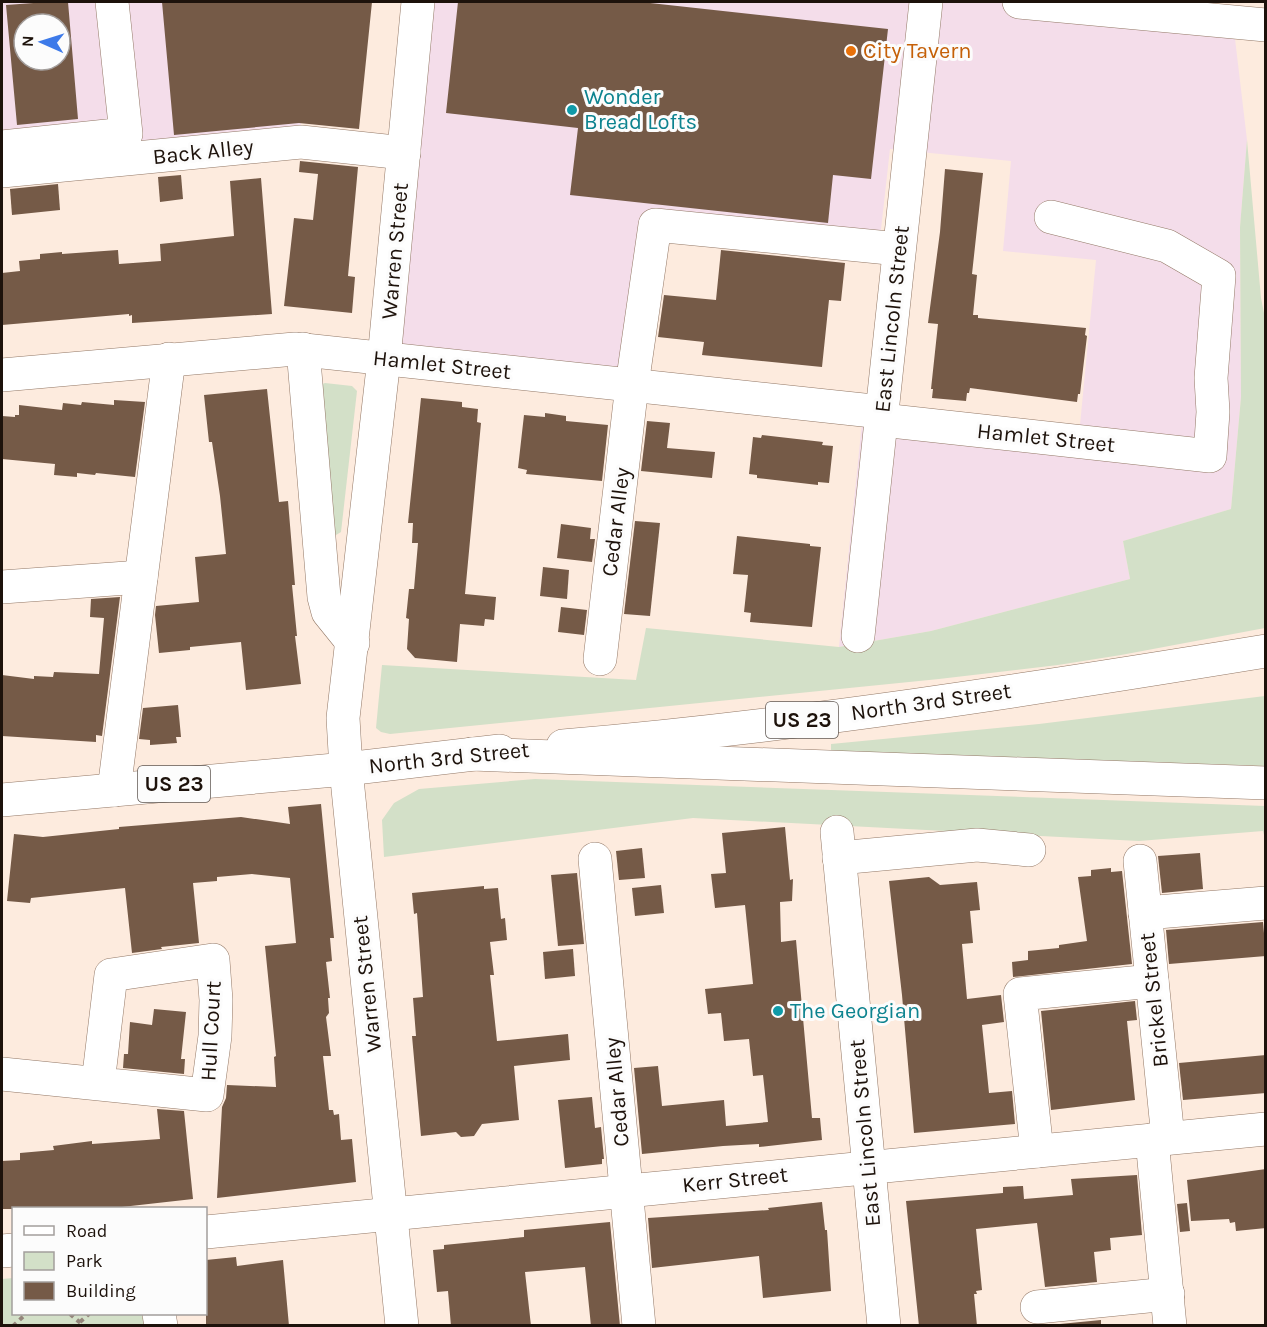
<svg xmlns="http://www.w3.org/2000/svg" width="1267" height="1327" font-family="Karla,sans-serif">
<rect width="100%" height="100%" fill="#fdebde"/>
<!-- commercial -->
<g fill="#f4ddea" fill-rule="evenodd">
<path d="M2 2H314L299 141 2 175ZM24 24H60V60H24Z"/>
<polygon points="418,2 1193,2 1231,5 1247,140 1240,227 1241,397 1231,509 1123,541 1130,579 931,631 839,647 863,413 1079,435 1096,260 1003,251 1011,161 890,149 880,238 644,216 623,383 383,355"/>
</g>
<!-- green -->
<g fill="#d3e0c8">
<polygon points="1247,140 1261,298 1266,323 1265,628 1121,655 1058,665 939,679 390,734 381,732 376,728 382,665 636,680 646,628 839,647 931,631 1130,579 1123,541 1231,509 1241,397 1240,227"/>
<polygon points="325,383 352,386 357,391 341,532 336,535 333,535 322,384"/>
<polygon points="1265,696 1265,766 831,751 831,744 1039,724"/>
<polygon points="535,779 1265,806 1266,843 1263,831 1139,841 693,818 384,857 382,820 394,803 419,789"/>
<polygon points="13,1278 14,1314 152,1314 153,1325 2,1325 2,1279"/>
</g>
<!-- building -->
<g fill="#755a47" fill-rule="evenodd">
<path d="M47 2H68L78 119 17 125 6 5ZM24 24H60V60H24Z"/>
<polygon points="162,2 372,2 359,129 299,123 174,135"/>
<polygon points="458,2 641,2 888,29 871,179 833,175 828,223 570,195 578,128 446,113"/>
<polygon points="300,161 358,167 348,276 355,277 352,313 284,306 294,218 313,220 318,174 299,172"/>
<polygon points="945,169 983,173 972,274 977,275 973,315 978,315 978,318 1086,328 1085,335 1087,336 1080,394 1078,394 1077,402 970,388 969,393 967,393 966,401 932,398 933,389 931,389 938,324 928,323 940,232"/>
<polygon points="181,175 183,199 160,202 158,177"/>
<polygon points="261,178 272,314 132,323 132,315 129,316 129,314 2,325 2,273 20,271 19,261 40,259 40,254 62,252 62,254 118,250 119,264 161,261 160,244 234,236 230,181"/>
<polygon points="58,184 60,210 12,215 10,189"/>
<polygon points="721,250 845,263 841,301 829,300 822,367 702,355 704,342 658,337 664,295 716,300"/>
<polygon points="267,389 279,502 288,501 295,585 292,585 297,636 295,636 301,684 246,690 241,642 190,647 190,650 159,653 155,615 156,606 199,602 195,557 226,554 220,496 212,442 209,442 204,395"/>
<polygon points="421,398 462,402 462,407 478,409 477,422 481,423 465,594 496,597 494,620 485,619 484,626 460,624 457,662 415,658 407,649 409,619 406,618 409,589 414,589 418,543 412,543 413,523 408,523"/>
<polygon points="114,400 145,402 135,477 96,473 95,475 77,473 77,477 54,475 55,464 2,459 2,416 15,417 15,415 19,415 19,405 62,410 63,403 81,405 82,402 114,405"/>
<polygon points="545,413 566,416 566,421 608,425 602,481 526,474 527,470 518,468 524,415 545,417"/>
<polygon points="647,421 670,423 667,448 715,452 712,478 641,471"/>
<polygon points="762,435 823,442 822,445 833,446 829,483 818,482 818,485 757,478 757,475 749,474 753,437 761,438"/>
<polygon points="635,521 660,523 650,616 624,614"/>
<polygon points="561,524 591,528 590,539 595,539 592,562 557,558"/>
<polygon points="737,536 810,544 810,546 821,547 812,627 750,622 751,613 744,612 748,575 733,574"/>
<polygon points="543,567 569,570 567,599 540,596"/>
<polygon points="120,597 102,736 96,735 96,742 2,736 2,675 34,679 34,676 53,677 54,672 99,674 104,618 90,617 91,599"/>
<polygon points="561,607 587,610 584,635 558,632"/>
<polygon points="178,705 181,737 176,737 177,743 150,745 150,740 139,739 143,708"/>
<polygon points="321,804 334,938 330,938 332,961 326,962 330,998 328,998 329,1013 326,1017 331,1056 323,1056 329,1110 333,1110 334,1115 339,1114 341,1140 352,1139 356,1182 217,1198 222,1107 226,1098 227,1085 276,1087 274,1057 276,1056 265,946 296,943 290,878 252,874 217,877 217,881 193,883 199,943 161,947 162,949 132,953 125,888 31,898 30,903 7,901 14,834 43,837 119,829 119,827 241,817 290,824 288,807"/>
<polygon points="785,827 790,880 793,879 792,901 780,902 781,942 796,940 812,1118 820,1118 822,1140 759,1147 759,1144 723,1146 642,1154 634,1068 658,1066 662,1106 724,1100 726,1126 768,1122 763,1075 753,1076 749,1039 724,1041 721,1013 708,1014 705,989 753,984 745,905 715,908 711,874 726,873 722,833"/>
<polygon points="642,848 645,878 619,880 616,851"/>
<polygon points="1200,853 1203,889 1162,893 1158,856"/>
<polygon points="1111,868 1111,872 1122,871 1132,964 1013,977 1012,962 1028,960 1028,951 1059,948 1059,945 1087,941 1078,877 1091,876 1091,870"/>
<polygon points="577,873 584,944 558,946 551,875"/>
<polygon points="929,877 940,885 977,882 980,910 970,911 973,943 962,944 967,999 1001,995 1004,1022 982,1025 989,1093 1012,1091 1015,1124 914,1133 902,995 889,881"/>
<polygon points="661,885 664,913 635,916 632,888"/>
<polygon points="484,886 484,889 498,888 501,919 505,918 507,940 490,942 494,975 490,975 497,1041 568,1034 570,1060 514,1066 519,1120 482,1124 474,1136 461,1137 456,1132 421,1136 412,1036 416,1036 413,998 423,997 417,913 414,914 412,893"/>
<polygon points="1263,922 1266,956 1169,964 1166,930"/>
<polygon points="573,949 575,976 545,979 543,952"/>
<polygon points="1135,1001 1137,1020 1127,1021 1135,1100 1051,1110 1041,1011"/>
<polygon points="154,1009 186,1012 181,1059 185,1059 184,1074 123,1068 124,1054 128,1054 130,1022 152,1025"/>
<polygon points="1266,1055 1266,1093 1183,1100 1179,1063"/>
<polygon points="592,1097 595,1128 601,1127 604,1159 602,1159 602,1164 565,1168 558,1100"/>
<polygon points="157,1109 184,1111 193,1199 104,1209 2,1209 2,1161 20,1160 20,1153 54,1150 53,1146 92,1141 92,1144 160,1139"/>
<polygon points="1266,1169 1266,1228 1236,1231 1235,1222 1230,1223 1229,1219 1191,1221 1187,1180"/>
<polygon points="1137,1175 1142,1235 1110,1238 1111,1250 1094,1252 1097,1282 1045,1287 1037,1223 976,1229 982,1290 976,1291 977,1294 974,1294 977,1326 919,1326 906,1201 1003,1193 1003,1187 1023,1186 1024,1199 1073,1195 1071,1179"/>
<polygon points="822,1202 825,1230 827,1230 831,1291 763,1298 759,1256 652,1268 648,1218 769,1210 768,1208"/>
<polygon points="1187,1203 1190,1231 1180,1232 1177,1204"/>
<polygon points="610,1222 620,1326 591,1326 585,1267 525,1272 531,1326 451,1326 448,1291 437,1292 433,1250 444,1249 444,1245 524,1237 524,1230"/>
<polygon points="236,1257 237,1266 283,1260 289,1326 206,1326 206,1260"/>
<polygon points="1101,1320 1101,1326 1060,1326 1060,1324"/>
</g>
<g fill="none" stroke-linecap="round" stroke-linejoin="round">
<defs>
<g id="minor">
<polyline points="2,147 126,134 112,2"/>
<polyline points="2,171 301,142 404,153"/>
<polyline points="303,349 324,597 328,612 353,643"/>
<polyline points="2,375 295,349 882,412"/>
<polyline points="882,420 1210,456 1213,412 1211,378 1219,276 1167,246 1051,217"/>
<polyline points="2,587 141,577"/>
<polyline points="858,636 926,2"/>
<polyline points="600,659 632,385 655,225 899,249"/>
<polyline points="114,790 169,359"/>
<polyline points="837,832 884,1326"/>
<polyline points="839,858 977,845 1029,850"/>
<polyline points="595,859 639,1326"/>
<polyline points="1140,861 1168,1138"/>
<polyline points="1145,913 1266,903"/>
<polyline points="2,1074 207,1095 215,1036 216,1000 213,960 111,975 98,1083"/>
<polyline points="1152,1140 1170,1326"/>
<polyline points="1037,1151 1020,994 1152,981"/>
<polyline points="206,1232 1266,1129"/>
<polyline points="2,1251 14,1250"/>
<polyline points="1037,1307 1168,1294"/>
<polyline points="159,1314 161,1326"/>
<polyline points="402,1326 346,769 343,718 384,359 418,2"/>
</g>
<g id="major">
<polyline points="1019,2 1266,25"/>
<path d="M563 746C798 726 1033 689 1266 651"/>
<polyline points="2,800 346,769 500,751"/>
</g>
<polyline id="highway" points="472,754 1266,783"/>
</defs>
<!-- minor casing -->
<use href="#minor" stroke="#937866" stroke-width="34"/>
<!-- major casing -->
<use href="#major" stroke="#937866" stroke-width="34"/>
<!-- highway casing -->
<use href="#highway" stroke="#937866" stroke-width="34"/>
<!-- path -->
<g stroke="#94857b" stroke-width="4" stroke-dasharray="4.5 4.5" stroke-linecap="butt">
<polyline points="70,1314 84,1326"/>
<polyline points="80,1322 89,1314"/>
<polyline points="13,1326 26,1314"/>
</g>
<!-- minor -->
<use href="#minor" stroke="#fff" stroke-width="33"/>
<!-- major -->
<use href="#major" stroke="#fff" stroke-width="33"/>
<!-- highway -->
<use href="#highway" stroke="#fff" stroke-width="33"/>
</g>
<!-- markers -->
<circle fill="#e8710a" stroke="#fcfcfc" stroke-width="2" cx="851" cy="51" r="6"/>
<g fill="#0f9aa8" stroke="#fcfcfc" stroke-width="2">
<circle cx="572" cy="110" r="6"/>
<circle cx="778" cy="1011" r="6"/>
</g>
<g text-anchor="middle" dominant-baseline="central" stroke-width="6" stroke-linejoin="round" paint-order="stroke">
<!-- shield labels -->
<g fill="#fcfcfc" stroke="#605853" stroke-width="1.5">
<rect x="766" y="702" width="72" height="36" rx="4.5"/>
<rect x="138" y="766" width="72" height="36" rx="4.5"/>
</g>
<g font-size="21" font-weight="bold" fill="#1d120b">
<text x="802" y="720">US 23</text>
<text x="174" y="784">US 23</text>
</g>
<!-- food labels -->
<g font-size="22" fill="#c56008" stroke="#fcfcfc" text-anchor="start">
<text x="863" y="51">City Tavern</text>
</g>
<!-- culture labels -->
<g font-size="22" fill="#0d838f" stroke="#fcfcfc" text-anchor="start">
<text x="584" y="97">Wonder<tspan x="584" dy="25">Bread Lofts</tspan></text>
<text x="790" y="1011">The Georgian</text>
</g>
<!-- street labels -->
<g font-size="22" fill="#1d120b" stroke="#fcfcfc">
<text transform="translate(203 152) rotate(-6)">Back Alley</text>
<text transform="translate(395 251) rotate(-85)">Warren Street</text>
<text transform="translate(892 319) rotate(-84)">East Lincoln Street</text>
<text transform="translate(442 365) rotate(6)">Hamlet Street</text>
<text transform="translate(1046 438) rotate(6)">Hamlet Street</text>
<text transform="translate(616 522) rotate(-83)">Cedar Alley</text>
<text transform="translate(931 702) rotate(-8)">North 3rd Street</text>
<text transform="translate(449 758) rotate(-6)">North 3rd Street</text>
<text transform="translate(367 984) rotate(-96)">Warren Street</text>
<text transform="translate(1154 1000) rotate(-96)">Brickel Street</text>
<text transform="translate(211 1031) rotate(-87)">Hull Court</text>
<text transform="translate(617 1092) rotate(-95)">Cedar Alley</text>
<text transform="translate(865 1133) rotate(-95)">East Lincoln Street</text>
<text transform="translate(735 1180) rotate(-6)">Kerr Street</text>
</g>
</g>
<!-- border -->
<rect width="1267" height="1327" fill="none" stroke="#1d120b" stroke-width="6"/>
<!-- legend -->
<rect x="12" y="1207" width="195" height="108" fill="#fcfcfc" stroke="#a39e9c" stroke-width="1.5"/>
<rect x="24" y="1226" width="30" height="9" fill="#ffffff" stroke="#a39e9c" stroke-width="1.5"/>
<text x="66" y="1237" font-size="18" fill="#1d120b">Road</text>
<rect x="24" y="1252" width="30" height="18" fill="#d3e0c8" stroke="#a39e9c" stroke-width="1.5"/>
<text x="66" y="1267" font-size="18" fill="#1d120b">Park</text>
<rect x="24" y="1282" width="30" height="18" fill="#755a47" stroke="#a39e9c" stroke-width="1.5"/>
<text x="66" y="1297" font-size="18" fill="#1d120b">Building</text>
<!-- north arrow -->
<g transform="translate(42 42) rotate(273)"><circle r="28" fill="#fcfcfc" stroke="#a39e9c" stroke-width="1.5"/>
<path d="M0-4.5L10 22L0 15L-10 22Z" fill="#3d7ae9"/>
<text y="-9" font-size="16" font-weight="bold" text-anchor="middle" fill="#1d120b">N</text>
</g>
</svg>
